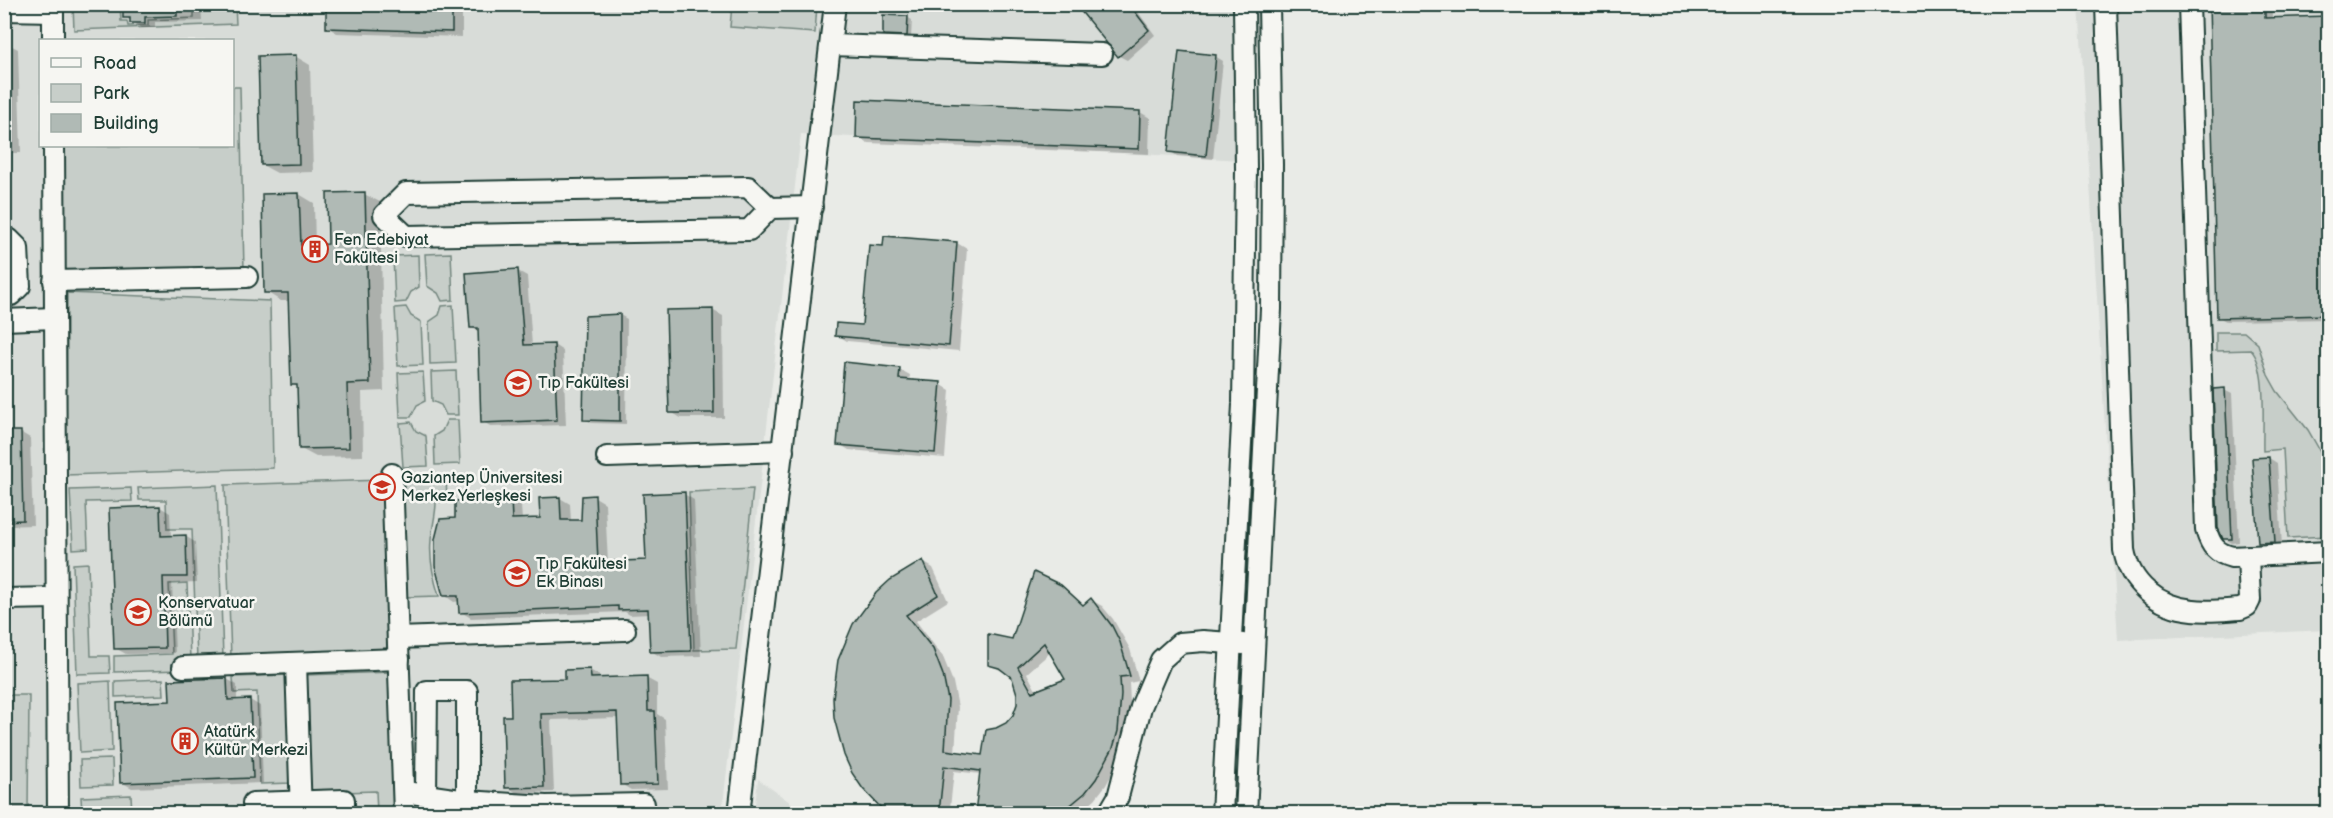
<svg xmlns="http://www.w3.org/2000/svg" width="2333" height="818" font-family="'Balsamiq Sans',sans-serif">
<rect width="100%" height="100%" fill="#e9ebe7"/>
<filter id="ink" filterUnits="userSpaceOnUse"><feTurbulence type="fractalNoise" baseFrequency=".0167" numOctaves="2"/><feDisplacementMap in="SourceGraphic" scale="12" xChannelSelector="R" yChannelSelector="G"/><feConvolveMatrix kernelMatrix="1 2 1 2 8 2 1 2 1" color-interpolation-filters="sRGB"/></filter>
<g filter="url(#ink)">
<!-- built -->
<g fill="#d8dcd8" fill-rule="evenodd">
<path d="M5 5H1261L1241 160 801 134 722 813 5 814ZM40 40H232V146H40Z"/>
<polygon points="2079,5 2328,5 2328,630 2118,640"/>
<polygon points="758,779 805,813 754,813"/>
</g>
<!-- green -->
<g fill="#c7cec9" stroke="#73867e" stroke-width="1.5">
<polygon points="73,5 120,5 121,21 127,21 128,26 148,25 148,20 194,18 194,5 205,10 208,5 235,5 236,24 74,30"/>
<polygon points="732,5 817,5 815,33 730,27"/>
<polygon points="233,87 240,87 244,271 63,274 63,146 232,146"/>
<polygon points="451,253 453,300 442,301 438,293 427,286 425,254"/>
<polygon points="418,255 419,287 411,292 406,302 395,303 393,256"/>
<polygon points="67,293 270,301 273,468 66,475"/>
<polygon points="453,305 456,363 430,364 429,322 439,315 442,306"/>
<polygon points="406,307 411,316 421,322 423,365 398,366 395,308"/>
<path d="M2216 332H2244L2258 344 2268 375 2277 391 2308 430 2320 451 2326 475 2328 536 2288 538 2283 449 2263 451C2262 426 2268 368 2251 350L2216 351Z"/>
<polygon points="456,371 458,415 446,415 441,405 432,401 431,372"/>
<polygon points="423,372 425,401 417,405 411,417 400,417 398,373"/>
<polygon points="447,420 458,420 460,464 435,465 434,436 442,431"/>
<polygon points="411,422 416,431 426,436 428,466 403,467 400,423"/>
<path d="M446 477 447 501 436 502C436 515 432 527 431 540 429 559 433 577 439 596L403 597 398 479Z"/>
<polygon points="383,480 389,653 231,658 225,485"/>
<polygon points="217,485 223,658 197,659 192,529 167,529 166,500 139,500 138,488"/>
<polygon points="131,488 132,501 86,502 88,548 73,549 70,490"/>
<polygon points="753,489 736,649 694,650 689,492"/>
<polygon points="88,563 91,656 109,656 110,673 77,674 73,564"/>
<polygon points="187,583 190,659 181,670 114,672 114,656 172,654 169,584"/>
<polygon points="393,672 398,813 377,813 376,791 309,793 305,675"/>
<polygon points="288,675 292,783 260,784 257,692 234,693 233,677"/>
<polygon points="163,679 164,695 115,697 115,681"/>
<polygon points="110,681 112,751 80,753 77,683"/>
<polygon points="5,695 29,695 28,813 5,813"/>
<polygon points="112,759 113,785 81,786 80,760"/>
<polygon points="131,795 132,813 82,813 81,797"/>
</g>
<!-- shadow -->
<g fill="#0003" fill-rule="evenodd">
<polygon points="124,4 201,4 202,21 155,22 155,28 142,28 125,17"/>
<polygon points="201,4 218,4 215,12"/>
<polygon points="328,4 462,4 462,37 337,33 327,27"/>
<polygon points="1077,4 1132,4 1155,35 1127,60 1119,56"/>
<polygon points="2211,4 2272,4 2272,19 2328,18 2328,319 2226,321 2218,317"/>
<polygon points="907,17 912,20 911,37 889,37 884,34"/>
<polygon points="4,45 10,45 18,49 21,153 4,153"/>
<polygon points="295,56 310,65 313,172 277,173 262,165"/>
<polygon points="1215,56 1223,61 1213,159 1177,156 1170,151"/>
<polygon points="1140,112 1150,118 1149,154 868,143 857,137"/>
<polygon points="299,194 314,203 315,246 330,246 364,194 380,202 384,391 362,392 363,456 316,457 301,449 299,388 292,384 290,301 281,301 266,292 263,195"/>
<polygon points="886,237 957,243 967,249 959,351 847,341 837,335 863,327 885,248"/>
<polygon points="518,271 527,276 532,346 554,345 563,351 566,425 492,427 483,422 479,332 471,327"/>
<polygon points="712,310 723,316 724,418 681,418 671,412"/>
<polygon points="620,315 627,319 626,424 592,423 585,419"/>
<polygon points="899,369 910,375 909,381 940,384 950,390 945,458 849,450 839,444"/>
<polygon points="2224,390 2232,394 2239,542 2232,543 2224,538"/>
<polygon points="20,432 30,438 33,525 4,526 4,433"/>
<polygon points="2269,458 2277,463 2282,546 2267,547 2259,542"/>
<polygon points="684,494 694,500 701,656 661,657 651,651 650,614 630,615 625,612 471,618 461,612 460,601 454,602 444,595 457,519 511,500 521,506 522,520 541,520 560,498 570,504 571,521 583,521 595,497 605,503 608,563 647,562"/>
<polygon points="160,507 170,513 171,537 185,536 195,542 197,582 172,583 175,653 126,654 115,648"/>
<path d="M923 562 933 568 948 601 916 621 943 657 953 682 958 707 955 753 984 757 1014 715 1018 705V694L1014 677 990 665 1013 641 1060 587 1085 606 1091 600 1102 606 1113 619 1130 649 1139 681 1129 683 1131 719 1123 754 1106 785 1095 799 1077 814H976L981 774 954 771 950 808 972 814H890L877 803 854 772ZM1051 652 1067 680 1037 692 1027 673Z"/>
<polygon points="590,670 600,676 601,679 646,678 657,684 657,714 665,719 668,789 631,790 621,784 619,718 551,720 554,792 517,793 507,787 512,717 567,680"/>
<polygon points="227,679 237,685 237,701 250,700 260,706 263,783 132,788 121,782 172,703"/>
</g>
<!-- building -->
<g fill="#b0bab5" stroke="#1f3d34" stroke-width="1.5" fill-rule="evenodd">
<polygon points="123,4 177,4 177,16 145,17 145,23 130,23 130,18 123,18"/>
<polygon points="326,4 452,4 452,32 326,28"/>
<polygon points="1075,4 1129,4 1149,30 1118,57"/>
<polygon points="2209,4 2265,4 2265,18 2328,16 2328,315 2217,318"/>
<polygon points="883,15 908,16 907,36 883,35"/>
<polygon points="1179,51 1216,55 1206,156 1168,152"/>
<polygon points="296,55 299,164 261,165 258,56"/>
<polygon points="857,100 1140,111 1139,149 856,138"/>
<polygon points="365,192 370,383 347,384 349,448 299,449 297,385 291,385 288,293 264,293 262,194 299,193 301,245 328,244 327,193"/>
<polygon points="884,236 957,242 949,346 835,336 836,323 862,325 869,245 883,246"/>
<polygon points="518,269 524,345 554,344 557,420 481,423 478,328 470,328 466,273"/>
<polygon points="713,309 714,413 669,413 666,310"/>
<polygon points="620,314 620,421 583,420 585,316"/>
<polygon points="844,362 900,368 899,379 941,382 935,453 837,445"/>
<polygon points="2225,388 2232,539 2223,539 2218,528 2213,389"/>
<polygon points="4,431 21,431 23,520 4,521"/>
<polygon points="2269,457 2275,542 2258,543 2252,458"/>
<polygon points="685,492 691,651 650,652 648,609 618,610 618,606 459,613 458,596 443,596 435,566 435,539 440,519 455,518 455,501 511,499 512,519 540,518 539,498 560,497 561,520 581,520 582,496 595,495 598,562 646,560 643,494"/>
<polygon points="160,506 161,536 186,535 187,577 163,577 165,648 114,649 109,508"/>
<path d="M923 560 938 595 906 615 933 649 943 675 948 700 945 750 982 755 986 730 996 728 1006 723 1013 715 1017 704V694L1012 678 999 668 988 665V634L1012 639 1034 572 1061 585 1083 605 1091 598 1112 626 1120 642 1130 676 1120 677 1121 695 1118 731 1113 748 1096 779 1085 793 1061 813H975L980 771 944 766 939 813H886L863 789 852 773 844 755 834 718 833 698 838 660 853 624 876 593 890 580ZM1044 643 1065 679 1032 692 1018 667Z"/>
<polygon points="590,669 591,678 647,676 648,711 655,711 658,784 620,785 617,712 541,714 544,787 505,788 503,716 511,716 510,680 565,679 565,670"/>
<polygon points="227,678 228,700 250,699 253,778 120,783 117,703 170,701 169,680"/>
</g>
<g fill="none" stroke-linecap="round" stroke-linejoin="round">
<defs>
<g id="minor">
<polyline points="53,4 53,40"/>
<path d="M2106 4 2124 550C2130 584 2158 607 2193 610 2208 612 2224 610 2240 609L2247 606 2250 600 2248 556"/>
<path d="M2189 4 2206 530C2211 546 2216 553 2232 557L2328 552"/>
<polyline points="4,10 53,11"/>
<polyline points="831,45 1102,54"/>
<polyline points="54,146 58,814"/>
<polyline points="770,208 748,187 406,193 384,215 406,236 749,230 770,208 812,207"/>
<polyline points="4,244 9,239 18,248 20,286 11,295"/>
<polyline points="54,281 247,277"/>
<polyline points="4,320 54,318"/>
<polyline points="607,457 783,451"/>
<polyline points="392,474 404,814"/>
<polyline points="4,599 56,598"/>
<polyline points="398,638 625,630"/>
<polyline points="296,663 301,814"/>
<polyline points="183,667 399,659"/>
<polyline points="412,793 467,801 546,806 644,804"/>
<polyline points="426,795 427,691 467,691 467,801"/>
<polyline points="254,814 253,803 344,800 344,814"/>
<polyline points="739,814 835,4"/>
<polyline points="1108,814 1118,797 1141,707 1161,660 1180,643 1203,641 1243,644"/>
<polyline points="1222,814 1243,404 1246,169 1244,4"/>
<polyline points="1246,814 1271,309 1272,165 1269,4"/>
</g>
</defs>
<!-- minor casing -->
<use href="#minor" stroke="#1f3d34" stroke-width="24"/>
<!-- minor -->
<use href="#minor" stroke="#f6f6f2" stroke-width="20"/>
</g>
</g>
<!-- icons -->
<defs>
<symbol id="building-ring" viewBox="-11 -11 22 22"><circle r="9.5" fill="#f6f6f2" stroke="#c8321e" stroke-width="1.5"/><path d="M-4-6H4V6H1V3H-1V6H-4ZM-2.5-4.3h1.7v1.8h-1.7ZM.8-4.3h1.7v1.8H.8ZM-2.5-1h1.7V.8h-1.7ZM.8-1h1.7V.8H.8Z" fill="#c8321e"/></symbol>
<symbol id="university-ring" viewBox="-11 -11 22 22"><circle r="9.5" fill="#f6f6f2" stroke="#c8321e" stroke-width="1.5"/><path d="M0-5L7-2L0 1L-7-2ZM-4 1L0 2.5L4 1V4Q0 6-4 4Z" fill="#c8321e"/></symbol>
</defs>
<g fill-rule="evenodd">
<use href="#building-ring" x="300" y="234" width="30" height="30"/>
<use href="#university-ring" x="503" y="368" width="30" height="30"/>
<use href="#university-ring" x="367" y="472" width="30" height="30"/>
<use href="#university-ring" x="502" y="558" width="30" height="30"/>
<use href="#university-ring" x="123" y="597" width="30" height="30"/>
<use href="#building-ring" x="170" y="726" width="30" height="30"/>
</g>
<g text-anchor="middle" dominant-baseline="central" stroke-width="5" stroke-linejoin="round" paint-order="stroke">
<!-- poi labels -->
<g font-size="16" fill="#1f3d34" stroke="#f6f6f2" text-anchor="start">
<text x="334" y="240">Fen Edebiyat<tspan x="334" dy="18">Fakültesi</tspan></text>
<text x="538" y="383">Tıp Fakültesi</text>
<text x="401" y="478">Gaziantep Üniversitesi<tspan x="401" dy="18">Merkez Yerleşkesi</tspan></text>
<text x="536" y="564">Tıp Fakültesi<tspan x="536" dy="18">Ek Binası</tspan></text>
<text x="158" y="603">Konservatuar<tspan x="158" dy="18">Bölümü</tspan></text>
<text x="204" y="732">Atatürk<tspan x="204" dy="18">Kültür Merkezi</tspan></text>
</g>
</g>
<!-- margin -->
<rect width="2333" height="818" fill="none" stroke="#f6f6f2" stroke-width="24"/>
<rect x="12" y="12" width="2309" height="794" fill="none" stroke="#1f3d34" stroke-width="2" filter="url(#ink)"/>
<!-- legend -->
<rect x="39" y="39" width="195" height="108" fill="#f6f6f2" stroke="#a0aca6" stroke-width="1.5"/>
<rect x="51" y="58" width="30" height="9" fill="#f6f6f2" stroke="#a0aca6" stroke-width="1.5"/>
<text x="93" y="69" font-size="18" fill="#1f3d34">Road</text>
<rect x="51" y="84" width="30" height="18" fill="#c7cec9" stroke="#a0aca6" stroke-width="1.5"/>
<text x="93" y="99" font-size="18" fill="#1f3d34">Park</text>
<rect x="51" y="114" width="30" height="18" fill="#b0bab5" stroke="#a0aca6" stroke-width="1.5"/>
<text x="93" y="129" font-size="18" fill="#1f3d34">Building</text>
</svg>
